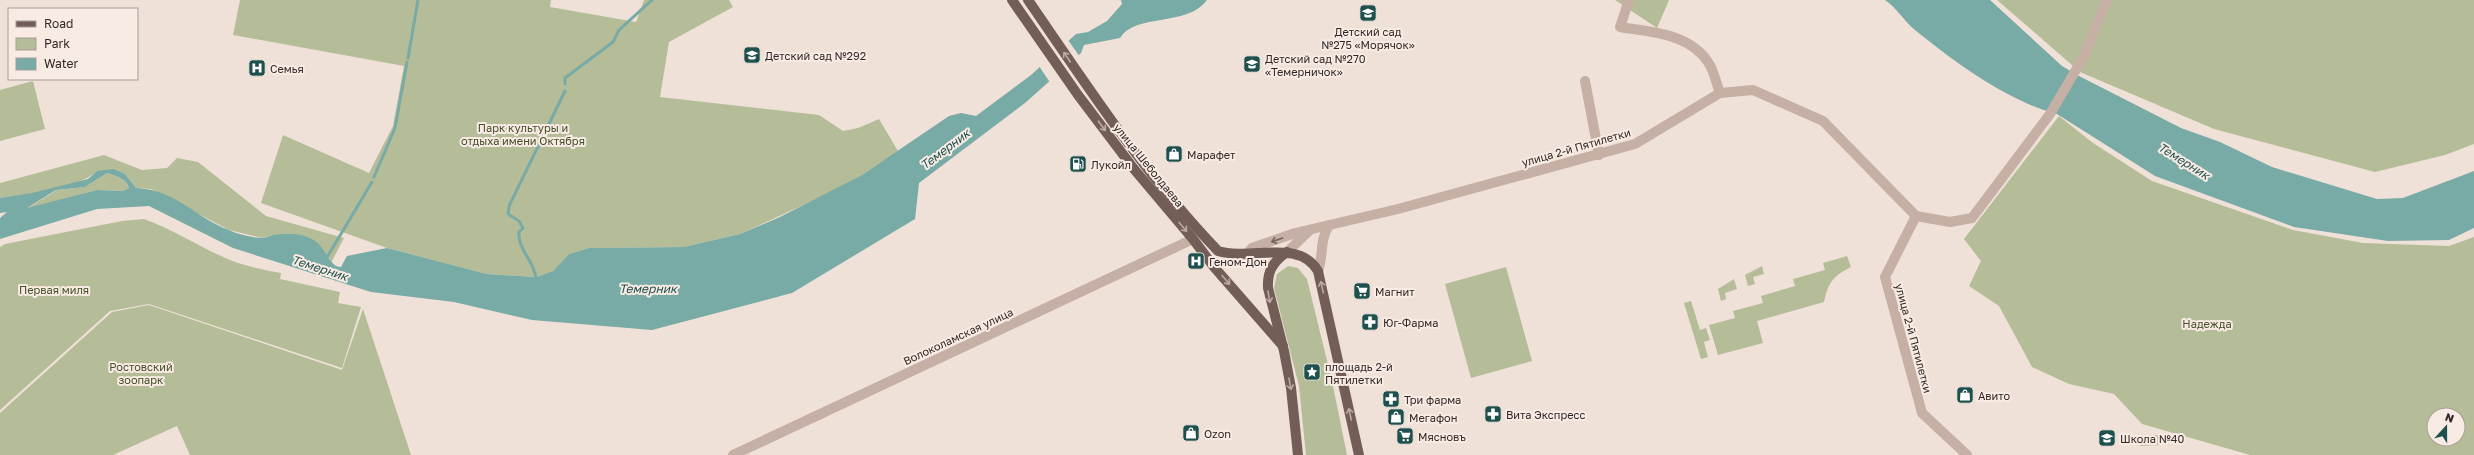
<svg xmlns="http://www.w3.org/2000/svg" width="2474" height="455" font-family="'Golos Text',sans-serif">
<rect width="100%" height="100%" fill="#efe1d7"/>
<!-- green -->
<g fill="#b5bd98" fill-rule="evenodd">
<polygon points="240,0 551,0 550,7 636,22 644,0 729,0 733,7 669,42 660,97 819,115 843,131 858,128 879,119 898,151 862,175 825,195 740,234 684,247 589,248 569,254 553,271 536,277 487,274 387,248 261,203 283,135 369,173 393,126 404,66 233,35"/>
<polygon points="1615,0 1669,0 1657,28"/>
<polygon points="1997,0 2474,0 2474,144 2445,155 2375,172 2214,129 2080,72"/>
<polygon points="33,81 45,129 0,141 0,90"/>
<path d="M2059 116 2093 143 2152 181 2293 230 2363 243 2449 246 2474 237V455H2250L2142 424 2114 394 2069 384 2032 367 1999 306 1969 286 1981 261 1964 239ZM2434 415H2458V439H2434Z"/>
<path d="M104 155 142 170 167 168 177 158 198 162 266 216 344 238 331 263 329 257 272 235 262 238 229 230 151 189 136 188 125 174 97 171C78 189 27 194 0 198V183Z"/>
<path d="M107 173C116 176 126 178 129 188L123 191 97 190 26 209 57 190 85 187Z"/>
<path d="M144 219C170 228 193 243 219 255 239 265 259 269 281 273L280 279 340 292 338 303 361 307 342 368 149 304 110 311 0 410V247L5 244 122 221Z"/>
<path d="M1847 256 1851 267C1833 276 1828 283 1824 302L1757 321 1763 343 1718 355 1709 325 1735 318 1733 311 1763 303 1761 296 1795 286 1793 279 1825 270 1823 263Z"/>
<polygon points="1288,266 1298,268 1307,279 1332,381 1347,455 1306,455 1299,386 1274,288 1277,274"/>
<polygon points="1762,266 1764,274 1753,277 1755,284 1748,286 1745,275"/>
<polygon points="1506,267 1532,361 1471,378 1445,284"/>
<polygon points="1734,279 1737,289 1725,293 1726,299 1721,301 1718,289"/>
<polygon points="1691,301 1700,330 1706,328 1710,340 1704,342 1708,357 1701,359 1684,303"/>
<polygon points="149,305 342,370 363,309 411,455 190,455 177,426 113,455 0,455 0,413 112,312"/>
<polygon points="2160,435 2161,445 2140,446 2140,436"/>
</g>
<!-- water -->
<g fill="#78aaa6" fill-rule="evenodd">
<path d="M1121 0H1207C1188 27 1135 13 1120 38L1084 45 1081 53 1025 103 919 183 915 219 792 293 652 330 532 320 454 302 371 292 233 248 149 206 97 209 0 239V218L7 212 0 213V198L32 193 88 179 97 171 113 169 125 174 136 188C177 190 194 217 229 230 237 234 253 238 262 238 266 238 270 235 274 235 284 234 297 233 307 237 327 243 327 267 341 267L347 256 387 248 487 274 536 277 553 271 569 254 589 248 684 247 740 234 780 217 862 175 949 116 961 113 976 116 1031 75 1076 34 1088 32 1107 21 1122 4ZM107 173C116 176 126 178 129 188L123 191 97 190 27 208 56 190 85 187Z"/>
<path d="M1885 0H1990L2062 66 2079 76 2181 128 2220 142 2272 167 2377 199 2403 198 2474 171V228L2449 240 2388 241 2294 227 2155 176 2057 114C2009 102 1953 61 1915 30 1904 21 1897 8 1885 0Z"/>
</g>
<!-- pier -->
<polygon fill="#efe1d7" points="1068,40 1080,57 1051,84 1039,66"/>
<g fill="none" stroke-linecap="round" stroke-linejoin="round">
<!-- stream -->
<g stroke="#78aaa6" stroke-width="3">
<polyline points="408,58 418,0"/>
<polyline points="565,84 565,78 613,42 619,30 652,0"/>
<polyline points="374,177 395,128 407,62"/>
<polyline points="326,259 372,182"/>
<path d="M536 280C536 263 517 249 519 232L523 228 519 221 508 214 509 206 565 91"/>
</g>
<!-- street -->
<g stroke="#c6afa4" stroke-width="10">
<path d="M1629 0 1620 27C1650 32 1689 33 1708 62 1714 70 1716 83 1720 93"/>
<polyline points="1585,81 1599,155"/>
<polyline points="1916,216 1950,222 1972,218 2050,114 2084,56 2107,0"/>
<polyline points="1287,252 1309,231"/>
<polyline points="1246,255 1252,248 1295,233 1398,209 1635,144 1720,93 1753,90 1823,121 1916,216 1885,277 1922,413 1967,455"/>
<path d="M1318 271C1324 254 1319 242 1329 225"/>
<polyline points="733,455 1193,239"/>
</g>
<!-- primary -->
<g stroke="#735d57" stroke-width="10">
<polyline points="1012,0 1078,95 1134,169 1193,239 1214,267 1283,346"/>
<path d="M1028 0C1088 87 1145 175 1218 251 1252 261 1298 238 1318 271L1359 455"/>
<path d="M1287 252C1273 262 1267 271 1268 288L1284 351 1291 388 1298 455"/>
</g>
</g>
<!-- one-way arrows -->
<defs><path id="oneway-shaft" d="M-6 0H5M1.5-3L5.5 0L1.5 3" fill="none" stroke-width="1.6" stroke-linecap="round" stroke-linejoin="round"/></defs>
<g stroke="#bcaba4">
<use href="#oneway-shaft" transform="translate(1067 57) rotate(-124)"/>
<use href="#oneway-shaft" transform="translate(1102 126) rotate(53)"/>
<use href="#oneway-shaft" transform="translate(1183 227) rotate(50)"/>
<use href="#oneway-shaft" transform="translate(1226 280) rotate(49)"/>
<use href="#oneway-shaft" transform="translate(1322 287) rotate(-103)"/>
<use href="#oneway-shaft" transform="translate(1269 297) rotate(80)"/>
<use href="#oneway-shaft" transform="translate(1290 384) rotate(80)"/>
<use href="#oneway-shaft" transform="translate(1350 414) rotate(-102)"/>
</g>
<use stroke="#75655e" href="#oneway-shaft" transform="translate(1277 240) rotate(161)"/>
<!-- icons -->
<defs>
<symbol id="school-square" viewBox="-11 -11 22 22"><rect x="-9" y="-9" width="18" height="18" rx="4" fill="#1e504d" stroke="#f7ebe3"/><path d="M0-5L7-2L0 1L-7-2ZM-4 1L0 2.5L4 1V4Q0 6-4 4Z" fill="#fff"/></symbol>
<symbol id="hospital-square" viewBox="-11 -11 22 22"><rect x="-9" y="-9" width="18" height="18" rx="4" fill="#1e504d" stroke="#f7ebe3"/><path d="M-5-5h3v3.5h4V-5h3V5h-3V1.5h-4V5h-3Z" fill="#fff"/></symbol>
<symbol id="shop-square" viewBox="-11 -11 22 22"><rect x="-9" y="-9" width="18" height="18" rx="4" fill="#1e504d" stroke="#f7ebe3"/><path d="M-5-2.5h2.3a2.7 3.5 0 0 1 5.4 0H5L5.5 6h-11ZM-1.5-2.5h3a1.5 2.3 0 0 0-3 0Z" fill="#fff"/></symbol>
<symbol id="fuel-square" viewBox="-11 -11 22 22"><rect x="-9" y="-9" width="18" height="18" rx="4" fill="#1e504d" stroke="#f7ebe3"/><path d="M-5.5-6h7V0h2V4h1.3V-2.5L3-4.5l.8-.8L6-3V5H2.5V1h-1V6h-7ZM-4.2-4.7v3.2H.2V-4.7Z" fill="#fff"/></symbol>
<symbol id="supermarket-square" viewBox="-11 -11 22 22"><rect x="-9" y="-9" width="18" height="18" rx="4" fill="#1e504d" stroke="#f7ebe3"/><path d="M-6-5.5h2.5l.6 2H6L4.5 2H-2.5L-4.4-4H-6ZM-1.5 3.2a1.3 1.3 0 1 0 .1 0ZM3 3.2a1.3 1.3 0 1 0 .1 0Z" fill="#fff"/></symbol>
<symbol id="pharmacy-square" viewBox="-11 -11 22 22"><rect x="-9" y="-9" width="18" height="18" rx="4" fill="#1e504d" stroke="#f7ebe3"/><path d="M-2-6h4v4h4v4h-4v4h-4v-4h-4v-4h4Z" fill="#fff"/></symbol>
<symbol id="sight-square" viewBox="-11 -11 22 22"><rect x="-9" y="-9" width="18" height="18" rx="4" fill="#1e504d" stroke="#f7ebe3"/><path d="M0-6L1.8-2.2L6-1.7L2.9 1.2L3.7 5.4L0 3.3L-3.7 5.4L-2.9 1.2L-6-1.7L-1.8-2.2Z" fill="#fff"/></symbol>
</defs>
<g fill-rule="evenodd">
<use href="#school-square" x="1358" y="3" width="20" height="20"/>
<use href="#school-square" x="742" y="45" width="20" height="20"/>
<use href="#school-square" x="1242" y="54" width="20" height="20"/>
<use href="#hospital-square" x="247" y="58" width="20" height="20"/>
<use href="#shop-square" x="1164" y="144" width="20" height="20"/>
<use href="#fuel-square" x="1068" y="154" width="20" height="20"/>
<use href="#hospital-square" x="1186" y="251" width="20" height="20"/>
<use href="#supermarket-square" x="1352" y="281" width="20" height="20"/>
<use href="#pharmacy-square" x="1360" y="312" width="20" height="20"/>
<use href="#sight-square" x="1302" y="362" width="20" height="20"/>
<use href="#shop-square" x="1955" y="385" width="20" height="20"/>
<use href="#pharmacy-square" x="1381" y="389" width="20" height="20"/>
<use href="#pharmacy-square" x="1483" y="404" width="20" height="20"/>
<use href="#shop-square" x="1386" y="407" width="20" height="20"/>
<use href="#shop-square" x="1181" y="423" width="20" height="20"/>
<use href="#supermarket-square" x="1395" y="426" width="20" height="20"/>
<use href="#school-square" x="2097" y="428" width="20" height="20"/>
</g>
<g text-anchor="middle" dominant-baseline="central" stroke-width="4" stroke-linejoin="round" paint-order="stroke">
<!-- poi labels -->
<g font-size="11" fill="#322825" stroke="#f7ebe3" text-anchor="start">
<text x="1368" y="31" text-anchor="middle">Детский сад<tspan x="1368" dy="13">№275 «Морячок»</tspan></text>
<text x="765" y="55">Детский сад №292</text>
<text x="1265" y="58">Детский сад №270<tspan x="1265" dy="13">«Темерничок»</tspan></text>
<text x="270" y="68">Семья</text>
<text x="1187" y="154">Марафет</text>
<text x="1091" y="164">Лукойл</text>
<text x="1209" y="261">Геном-Дон</text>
<text x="1375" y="291">Магнит</text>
<text x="1383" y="322">Юг-Фарма</text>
<text x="1325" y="366">площадь 2-й<tspan x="1325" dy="13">Пятилетки</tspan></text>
<text x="1978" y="395">Авито</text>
<text x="1404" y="399">Три фарма</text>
<text x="1506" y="414">Вита Экспресс</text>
<text x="1409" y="417">Мегафон</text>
<text x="1204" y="433">Ozon</text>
<text x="1418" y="436">Мясновъ</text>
<text x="2120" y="438">Школа №40</text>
</g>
<!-- park labels -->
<g font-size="11" fill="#464e2b" stroke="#f7ebe3">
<text x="523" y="127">Парк культуры и<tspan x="523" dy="13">отдыха имени Октября</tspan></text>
<text x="54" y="289">Первая миля</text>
<text x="2207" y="323">Надежда</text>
<text x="141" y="366">Ростовский<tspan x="141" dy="13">зоопарк</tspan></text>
</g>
<!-- street labels -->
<g font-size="11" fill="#322825" stroke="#f7ebe3">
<text transform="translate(1576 147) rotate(-16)">улица 2-й Пятилетки</text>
<text transform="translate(1149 165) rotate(51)">улица Шеболдаева</text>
<text transform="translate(958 336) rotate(-25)">Волоколамская улица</text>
<text transform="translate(1914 338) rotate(75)">улица 2-й Пятилетки</text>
</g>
<!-- water labels -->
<g font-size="12" font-style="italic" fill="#1e504d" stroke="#f7ebe3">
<text transform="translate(945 149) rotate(-37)">Темерник</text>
<text transform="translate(2184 161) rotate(32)">Темерник</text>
<text transform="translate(320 268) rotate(18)">Темерник</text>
<text x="648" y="288">Темерник</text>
</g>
</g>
<!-- legend -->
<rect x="8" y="8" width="130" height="72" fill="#f7ebe3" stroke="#a89d97"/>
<rect x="16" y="21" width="20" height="6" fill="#735d57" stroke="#a89d97"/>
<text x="44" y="28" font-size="12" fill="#322825">Road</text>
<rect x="16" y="38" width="20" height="12" fill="#b5bd98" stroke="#a89d97"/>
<text x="44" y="48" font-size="12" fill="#322825">Park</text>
<rect x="16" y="58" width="20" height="12" fill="#78aaa6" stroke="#a89d97"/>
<text x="44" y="68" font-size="12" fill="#322825">Water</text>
<!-- north arrow -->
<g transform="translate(2446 427) rotate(21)"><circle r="19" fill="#f7ebe3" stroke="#a89d97"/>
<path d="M0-3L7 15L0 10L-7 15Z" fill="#1e504d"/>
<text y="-6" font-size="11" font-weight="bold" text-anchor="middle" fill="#322825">N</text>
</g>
</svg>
